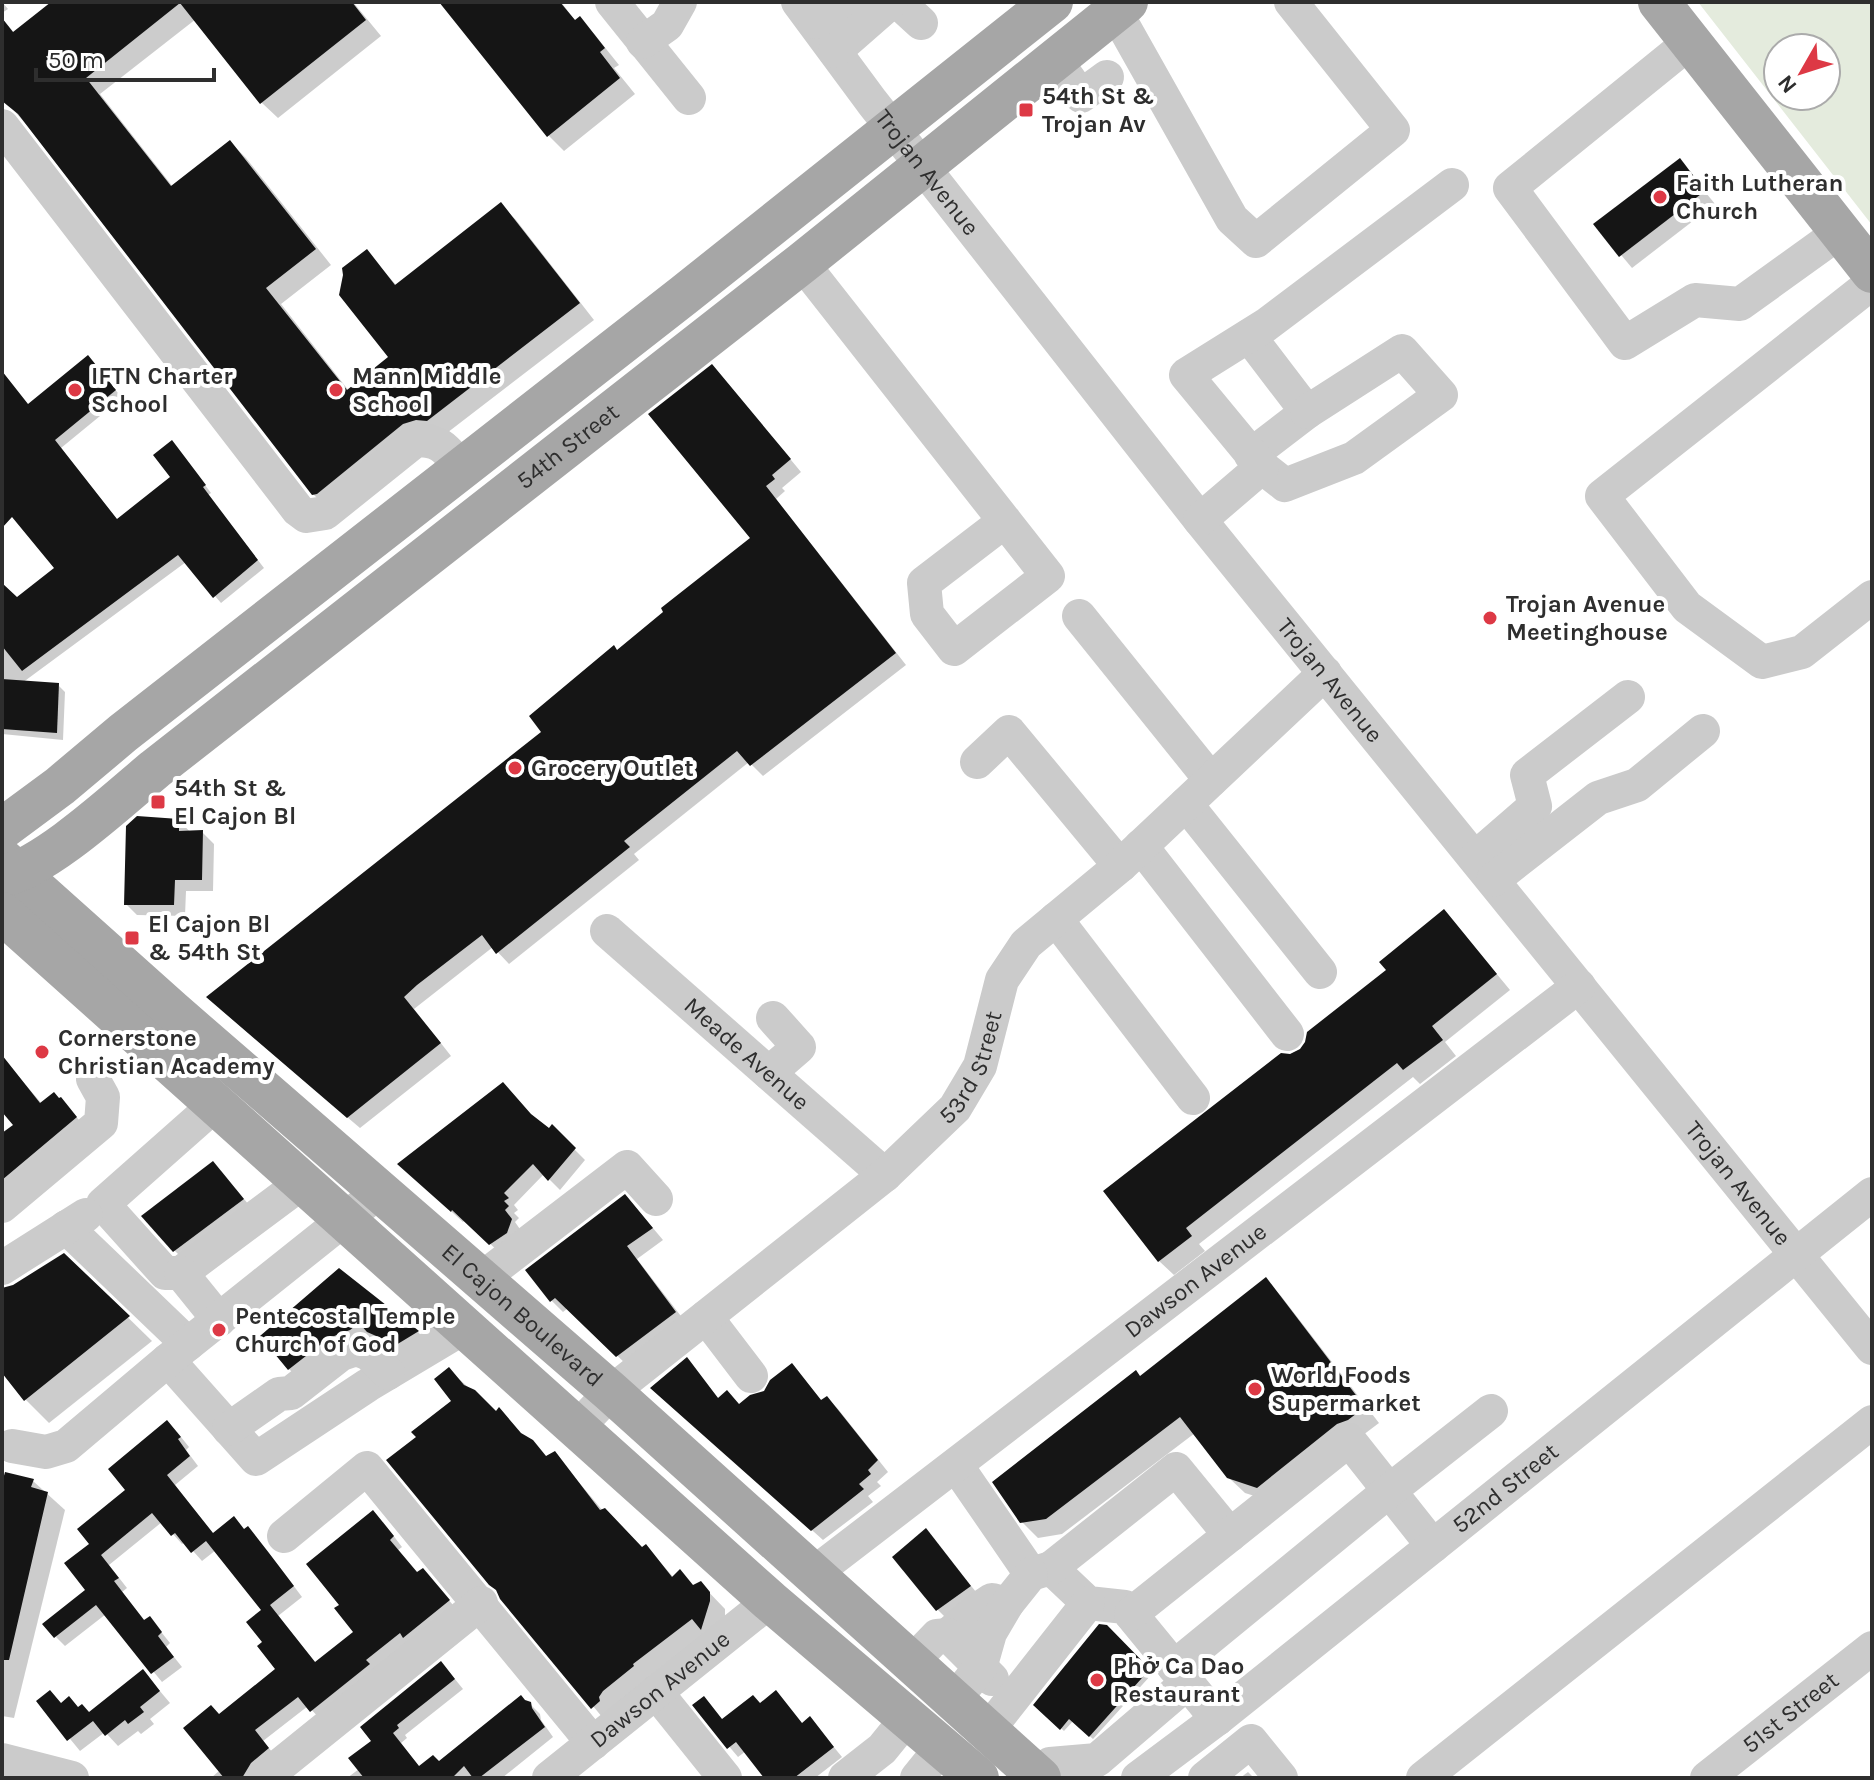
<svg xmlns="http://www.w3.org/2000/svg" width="1874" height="1780" font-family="Karla,sans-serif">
<rect width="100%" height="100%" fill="#fff"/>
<!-- green -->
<path fill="#e4ebdd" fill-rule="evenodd" d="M1698 2H1872V225ZM1778 48H1826V96H1778Z"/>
<!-- shadow -->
<g fill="#0003">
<polygon points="2,2 8,9 2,13"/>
<polygon points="54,2 353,2 381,36 278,118 262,103 196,19 100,94 173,187 230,142 246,158 331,265 281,304 349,391 391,358 367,252 397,286 501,205 516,220 594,320 443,436 329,510 313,494 25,123 2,97 2,18 15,34"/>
<polygon points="442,2 561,2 576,22 580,19 595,35 619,65 614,68 635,94 564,151 548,135"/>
<polygon points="1680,161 1715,204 1632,268 1596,225"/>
<polygon points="95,365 122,398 61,448 118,521 173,478 179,450 211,493 208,495 264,568 221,603 186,562 22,683 58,685 65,692 63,740 2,734 2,586 17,600 57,568 2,496 2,377 29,406"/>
<polygon points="723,378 801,472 782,488 785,491 776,499 906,665 763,776 749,762 634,854 639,860 509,964 493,947 414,1009 451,1056 360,1128 220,1009 544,732 618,652 753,538"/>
<polygon points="179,820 191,833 202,832 214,844 213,891 186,891 185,916 137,915 126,904"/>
<polygon points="1458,927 1510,990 1445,1042 1456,1056 1420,1084 1413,1077 1199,1244 1205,1251 1174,1275 1159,1261 1291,1056 1301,1051"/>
<polygon points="2,1057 42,1104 61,1099 91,1134 2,1210 2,1135 15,1125 2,1108"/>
<polygon points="535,1120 549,1131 552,1127 585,1160 560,1190 544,1174 514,1205 518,1210 514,1213 519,1218 515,1222 522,1232 501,1254 465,1220 463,1222 411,1175"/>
<polygon points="224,1175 254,1211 186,1262 174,1250"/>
<polygon points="636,1208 663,1240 637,1259 687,1324 629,1367 568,1308 563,1312 551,1300"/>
<polygon points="64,1255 152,1341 49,1423 26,1400 2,1370 2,1293"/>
<polygon points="339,1271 418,1332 433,1348 401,1355 385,1347 376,1338 305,1385 289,1369"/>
<polygon points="1265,1280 1281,1296 1379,1423 1274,1502 1245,1493 1228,1477 1195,1433 1062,1534 1038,1538 1022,1522 1141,1378"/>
<polygon points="687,1360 719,1399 740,1406 802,1377 823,1402 827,1398 838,1409 888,1472 877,1482 881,1486 868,1496 873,1502 823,1540 664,1398"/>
<polygon points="449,1370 547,1458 555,1454 603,1511 642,1549 646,1546 674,1578 695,1587 701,1584 725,1609 725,1617 607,1723 500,1593 418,1438 454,1401"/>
<polygon points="177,1432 189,1447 186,1450 198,1466 175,1485 214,1535 245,1531 257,1539 278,1565 302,1597 278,1616 316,1663 356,1632 383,1522 402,1547 398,1550 418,1574 432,1580 458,1611 321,1720 308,1706 263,1741 278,1759 257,1778 211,1778 220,1770 220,1716 278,1669 265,1643 264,1610 216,1550 202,1561 185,1542 182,1544 162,1522 109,1565 127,1588 122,1592 145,1621 150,1618 170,1643 166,1647 182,1667 162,1682 106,1614 65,1646 56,1637 87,1590 92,1544 128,1490"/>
<polygon points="33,1481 65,1510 14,1718 2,1716 2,1482"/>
<polygon points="926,1531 981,1598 949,1621 938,1610"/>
<polygon points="1106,1627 1152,1674 1093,1739 1073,1721 1064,1731 1036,1705"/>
<polygon points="143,1671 170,1703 150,1719 154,1724 141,1734 138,1731 118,1746 105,1732 80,1751 39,1701 62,1704 90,1714"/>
<polygon points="450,1673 463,1689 405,1735 407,1738 401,1743 420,1768 439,1764 530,1704 540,1714 541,1720 553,1737 502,1778 347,1778 359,1769 351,1759"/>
<polygon points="760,1705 803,1725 819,1729 842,1757 815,1778 762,1778 765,1776 746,1751 738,1757 695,1706 723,1721"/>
<polygon points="1248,1772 1254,1778 1240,1778"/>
</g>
<!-- building -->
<g fill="#151515">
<polygon points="51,2 352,2 366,20 260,104 180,3 86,78 171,186 230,140 316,249 266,288 347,390 388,357 339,295 343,275 342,268 367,249 395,285 501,202 580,303 427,421 416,420 403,424 317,494 312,495 18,114 2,101 2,18 13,32"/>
<polygon points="439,2 560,2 575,20 580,16 605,48 600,52 620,78 547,137"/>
<polygon points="1680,158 1705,191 1619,257 1593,224"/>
<polygon points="88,355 116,390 55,440 117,519 170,477 153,455 172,440 206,485 203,487 258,560 213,598 178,555 22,671 2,646 2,583 17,597 54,568 12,517 2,528 2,371 28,404"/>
<polygon points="712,364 791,459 772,475 775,479 766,486 896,653 750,766 737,751 624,841 630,847 496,954 482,935 417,985 404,997 441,1043 347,1118 206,997 541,732 529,716 614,645 617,650 663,612 661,608 750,538 648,414"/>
<polygon points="2,679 59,683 57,733 2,729"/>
<polygon points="137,816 179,819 179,831 203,830 202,880 175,880 174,905 124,905 126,826"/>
<polygon points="1444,909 1497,974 1432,1026 1443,1040 1403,1070 1397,1063 1186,1228 1192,1236 1158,1262 1103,1191 1281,1053 1290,1054 1300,1049 1305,1042 1307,1032 1386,970 1379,962"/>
<polygon points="2,1055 40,1103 54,1092 59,1098 61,1097 77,1117 2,1180 2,1133 13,1125 2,1112"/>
<polygon points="503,1082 531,1114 549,1128 552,1124 576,1148 548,1181 533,1164 504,1193 509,1198 504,1201 509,1206 505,1210 512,1219 507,1233 489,1245 452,1210 451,1212 397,1164"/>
<polygon points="213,1161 244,1199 173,1252 141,1216"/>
<polygon points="625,1194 653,1228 627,1246 676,1312 616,1357 555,1298 550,1302 525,1270"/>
<polygon points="64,1253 130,1316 24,1401 2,1373 2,1288 13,1285"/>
<polygon points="339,1268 419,1331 391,1348 383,1339 367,1332 359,1323 350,1330 329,1338 288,1370 260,1336"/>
<polygon points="1266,1277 1365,1407 1348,1420 1337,1424 1257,1488 1227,1478 1180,1417 1046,1519 1020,1523 992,1482 1136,1370 1140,1376"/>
<polygon points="687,1357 718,1398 727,1390 739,1404 750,1395 764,1391 770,1380 792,1363 821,1400 827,1396 878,1460 868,1470 871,1474 859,1484 864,1489 811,1531 650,1388"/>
<polygon points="449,1367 464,1385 475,1390 496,1411 499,1407 521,1433 533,1440 546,1456 555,1451 600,1510 605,1508 642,1547 646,1544 672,1577 680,1569 693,1585 701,1581 710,1592 710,1601 701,1630 692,1619 633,1664 634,1666 603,1691 599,1697 600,1701 591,1709 500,1599 496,1590 489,1585 386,1460 416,1437 411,1432 451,1401 434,1379"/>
<polygon points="167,1420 181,1437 178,1439 190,1456 167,1475 213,1533 234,1516 244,1529 248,1526 269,1553 294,1586 270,1605 315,1662 353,1632 334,1608 339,1605 306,1564 373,1510 394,1536 390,1540 417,1572 423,1568 450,1600 403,1638 400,1633 366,1660 370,1664 310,1712 298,1697 255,1730 269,1748 251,1763 242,1778 224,1778 183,1728 211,1705 219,1714 275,1669 257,1646 262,1642 246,1622 261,1610 206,1541 191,1553 175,1533 171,1536 152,1513 101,1555 119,1578 114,1581 144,1620 150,1616 162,1632 158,1636 174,1657 151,1674 96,1605 54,1638 42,1624 85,1590 64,1563 89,1544 77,1529 125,1490 108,1469"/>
<polygon points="5,1472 34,1479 31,1487 48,1492 9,1660 2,1660 2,1483"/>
<polygon points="926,1528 971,1586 936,1611 892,1557"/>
<polygon points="1099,1624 1107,1625 1150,1669 1089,1737 1069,1719 1060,1730 1033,1705"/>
<polygon points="441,1661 455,1679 397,1725 399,1728 393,1733 419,1766 433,1755 439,1761 521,1695 525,1700 531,1702 532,1708 545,1727 479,1778 473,1778 464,1766 452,1778 364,1778 348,1758 371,1741 360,1727"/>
<polygon points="143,1669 160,1691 140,1707 144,1712 128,1724 125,1720 105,1736 93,1721 67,1741 36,1701 50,1690 61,1703 69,1696 78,1707 82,1704 89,1712"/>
<polygon points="776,1690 802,1723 810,1716 834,1747 794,1778 764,1778 736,1742 727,1749 692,1705 704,1696 722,1719 753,1695 760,1703"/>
</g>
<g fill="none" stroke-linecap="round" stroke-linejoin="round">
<!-- minor -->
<g stroke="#cbcbcb" stroke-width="34">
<polyline points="612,2 689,98"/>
<path id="s1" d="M798 2 872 102 1200 520 1872 1348"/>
<polyline points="898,2 921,23"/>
<polyline points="1115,11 1232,219 1256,241 1393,130 1291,2"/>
<polyline points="815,22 848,2"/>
<polyline points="643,42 667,25 680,2"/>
<polyline points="1690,42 1510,188 1625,343 1695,300 1740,304 1840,232"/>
<polyline points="835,51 891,2"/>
<polyline points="1055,60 1081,96 1107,77"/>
<path d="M2 126 298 510 306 516 325 513 416 440C442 440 446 450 462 468"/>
<polyline points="802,263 1048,576 954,649 927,614 924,583 1005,521"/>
<polyline points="1872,283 1602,496 1687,607 1762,662 1802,652 1872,597"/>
<polyline points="1249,336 1307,412 1251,455"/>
<polyline points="1262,467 1285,485 1354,458 1441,395 1402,351 1307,412"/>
<polyline points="1200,520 1262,467 1186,375 1266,325 1452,185"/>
<polyline points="1079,616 1211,780"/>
<polyline points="977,762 1009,732 1120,866"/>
<polyline points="1186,804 1320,972"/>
<polyline points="1141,846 1287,1034"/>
<polyline points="1475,858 1535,806 1527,775 1628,697"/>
<polyline points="1493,880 1598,798 1637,785 1703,731"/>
<polyline points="1056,919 1193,1098"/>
<path id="s2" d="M607 931 885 1175"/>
<polyline points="769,1073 799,1047 773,1018"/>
<polyline points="216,1104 103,1204 165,1273 181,1273 303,1182"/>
<polyline points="2,1206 101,1123 103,1097 93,1079"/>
<polyline points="66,1227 188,1344"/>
<polyline points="2,1268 86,1215"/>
<polyline points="181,1273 219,1320"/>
<polyline points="481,1279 627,1167 656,1199"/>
<polyline points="706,1317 751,1376"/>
<polyline points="168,1360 256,1459 368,1385 465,1327"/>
<path id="s3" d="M577 1428 611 1392 885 1175 955 1108 980 1066 1002 980 1026 944 1120 866 1325 673"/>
<polyline points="229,1429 279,1394 291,1393 341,1354 356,1349 369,1354 388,1373"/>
<polyline points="12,1446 46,1452 66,1446 168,1360 380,1191"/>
<polyline points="956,1465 1031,1574 1051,1568 1088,1603 1125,1607 1217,1719"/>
<polyline points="284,1536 367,1468 593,1743"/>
<polyline points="1051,1568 1176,1469 1230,1535"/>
<path id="s4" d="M813 1574 1579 986"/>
<polyline points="1131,1614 1349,1440 1433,1546"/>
<polyline points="948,1635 974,1612 992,1600 1007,1604"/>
<polyline points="912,1662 937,1636 948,1635 992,1679"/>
<polyline points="1174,1667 1389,1491 1491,1411"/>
<polyline points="656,1692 725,1778"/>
<polyline points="954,1700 980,1668 990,1633 1007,1604 1031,1574"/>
<polyline points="988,1730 1088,1603"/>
<polyline points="2,1760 72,1778"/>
<polyline points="1038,1776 1050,1764 1097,1760 1187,1683"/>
<polyline points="264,1778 481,1603"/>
<path id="s5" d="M549 1778 770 1601"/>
<polyline points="845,1778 882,1749 908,1717"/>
<polyline points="917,1778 942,1747"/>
<path id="s6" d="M1138 1778 1217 1719 1872 1194"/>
<polyline points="1205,1778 1251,1741 1281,1778"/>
<polyline points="1423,1778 1872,1422"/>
<path id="s7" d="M1707 1778 1872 1648"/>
</g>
<!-- major -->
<g stroke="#a6a6a6" stroke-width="42">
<polyline points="1659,2 1872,272"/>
<polyline points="2,829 60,786 123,733 684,295 1052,2"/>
<path id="s8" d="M2 859 172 1011 611 1392 1040 1778"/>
<path id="s9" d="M2 876C44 869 120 798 155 769L802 263 1127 2"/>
<polyline points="2,913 770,1601 978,1778"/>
</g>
</g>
<!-- markers -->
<g fill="#dd3945" stroke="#fff" stroke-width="3">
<rect x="1018" y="102" width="16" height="16" rx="4"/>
<circle cx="1660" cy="197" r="8"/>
<circle cx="75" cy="390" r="8"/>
<circle cx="336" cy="390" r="8"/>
<circle cx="1490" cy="618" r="8"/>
<circle cx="515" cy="768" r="8"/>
<rect x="150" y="794" width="16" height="16" rx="4"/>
<rect x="124" y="930" width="16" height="16" rx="4"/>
<circle cx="42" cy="1052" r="8"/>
<circle cx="219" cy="1330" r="8"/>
<circle cx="1255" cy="1389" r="8"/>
<circle cx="1097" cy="1680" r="8"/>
</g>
<g text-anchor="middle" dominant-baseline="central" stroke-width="8" stroke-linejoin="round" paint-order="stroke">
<!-- poi labels -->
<g font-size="24" font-weight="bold" fill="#2e2e2e" stroke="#fff" text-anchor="start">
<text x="1042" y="96">54th St &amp;<tspan x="1042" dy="28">Trojan Av</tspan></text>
<text x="1676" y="183">Faith Lutheran<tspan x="1676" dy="28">Church</tspan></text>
<text x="91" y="376">IFTN Charter<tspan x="91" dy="28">School</tspan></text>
<text x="352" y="376">Mann Middle<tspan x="352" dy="28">School</tspan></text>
<text x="1506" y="604">Trojan Avenue<tspan x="1506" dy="28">Meetinghouse</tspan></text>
<text x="531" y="768">Grocery Outlet</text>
<text x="174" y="788">54th St &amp;<tspan x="174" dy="28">El Cajon Bl</tspan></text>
<text x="148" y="924">El Cajon Bl<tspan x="148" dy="28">&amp; 54th St</tspan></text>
<text x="58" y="1038">Cornerstone<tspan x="58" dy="28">Christian Academy</tspan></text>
<text x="235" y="1316">Pentecostal Temple<tspan x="235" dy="28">Church of God</tspan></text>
<text x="1271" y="1375">World Foods<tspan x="1271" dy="28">Supermarket</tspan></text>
<text x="1113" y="1666">Phở Ca Dao<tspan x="1113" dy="28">Restaurant</tspan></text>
</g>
<!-- street labels -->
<g font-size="24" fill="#2e2e2e" stroke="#fff">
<text stroke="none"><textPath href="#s1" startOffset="214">Trojan Avenue</textPath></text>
<text stroke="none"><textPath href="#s9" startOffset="712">54th Street</textPath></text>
<text stroke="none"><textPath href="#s1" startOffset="862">Trojan Avenue</textPath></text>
<text stroke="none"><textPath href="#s2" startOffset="186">Meade Avenue</textPath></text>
<text stroke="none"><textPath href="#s3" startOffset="540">53rd Street</textPath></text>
<text stroke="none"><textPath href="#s1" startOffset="1510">Trojan Avenue</textPath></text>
<text stroke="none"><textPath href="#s4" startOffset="482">Dawson Avenue</textPath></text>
<text stroke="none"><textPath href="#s8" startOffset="692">El Cajon Boulevard</textPath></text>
<text stroke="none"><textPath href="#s6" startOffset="468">52nd Street</textPath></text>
<text stroke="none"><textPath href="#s5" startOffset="142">Dawson Avenue</textPath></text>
<text stroke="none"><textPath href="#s7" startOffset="106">51st Street</textPath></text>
</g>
</g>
<!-- border -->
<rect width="1874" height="1780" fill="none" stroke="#2e2e2e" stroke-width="8"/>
<!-- north arrow -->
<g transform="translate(1802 72) rotate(231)"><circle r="38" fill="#ffffff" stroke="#ababab" stroke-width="2"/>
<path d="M0-6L14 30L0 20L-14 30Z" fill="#dd3945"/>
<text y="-12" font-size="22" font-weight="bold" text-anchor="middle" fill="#2e2e2e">N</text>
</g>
<!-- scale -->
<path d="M36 68v12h178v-12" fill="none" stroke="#2e2e2e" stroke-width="4"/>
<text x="48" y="68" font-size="24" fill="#2e2e2e" stroke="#ffffff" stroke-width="6" paint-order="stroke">50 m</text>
</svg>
